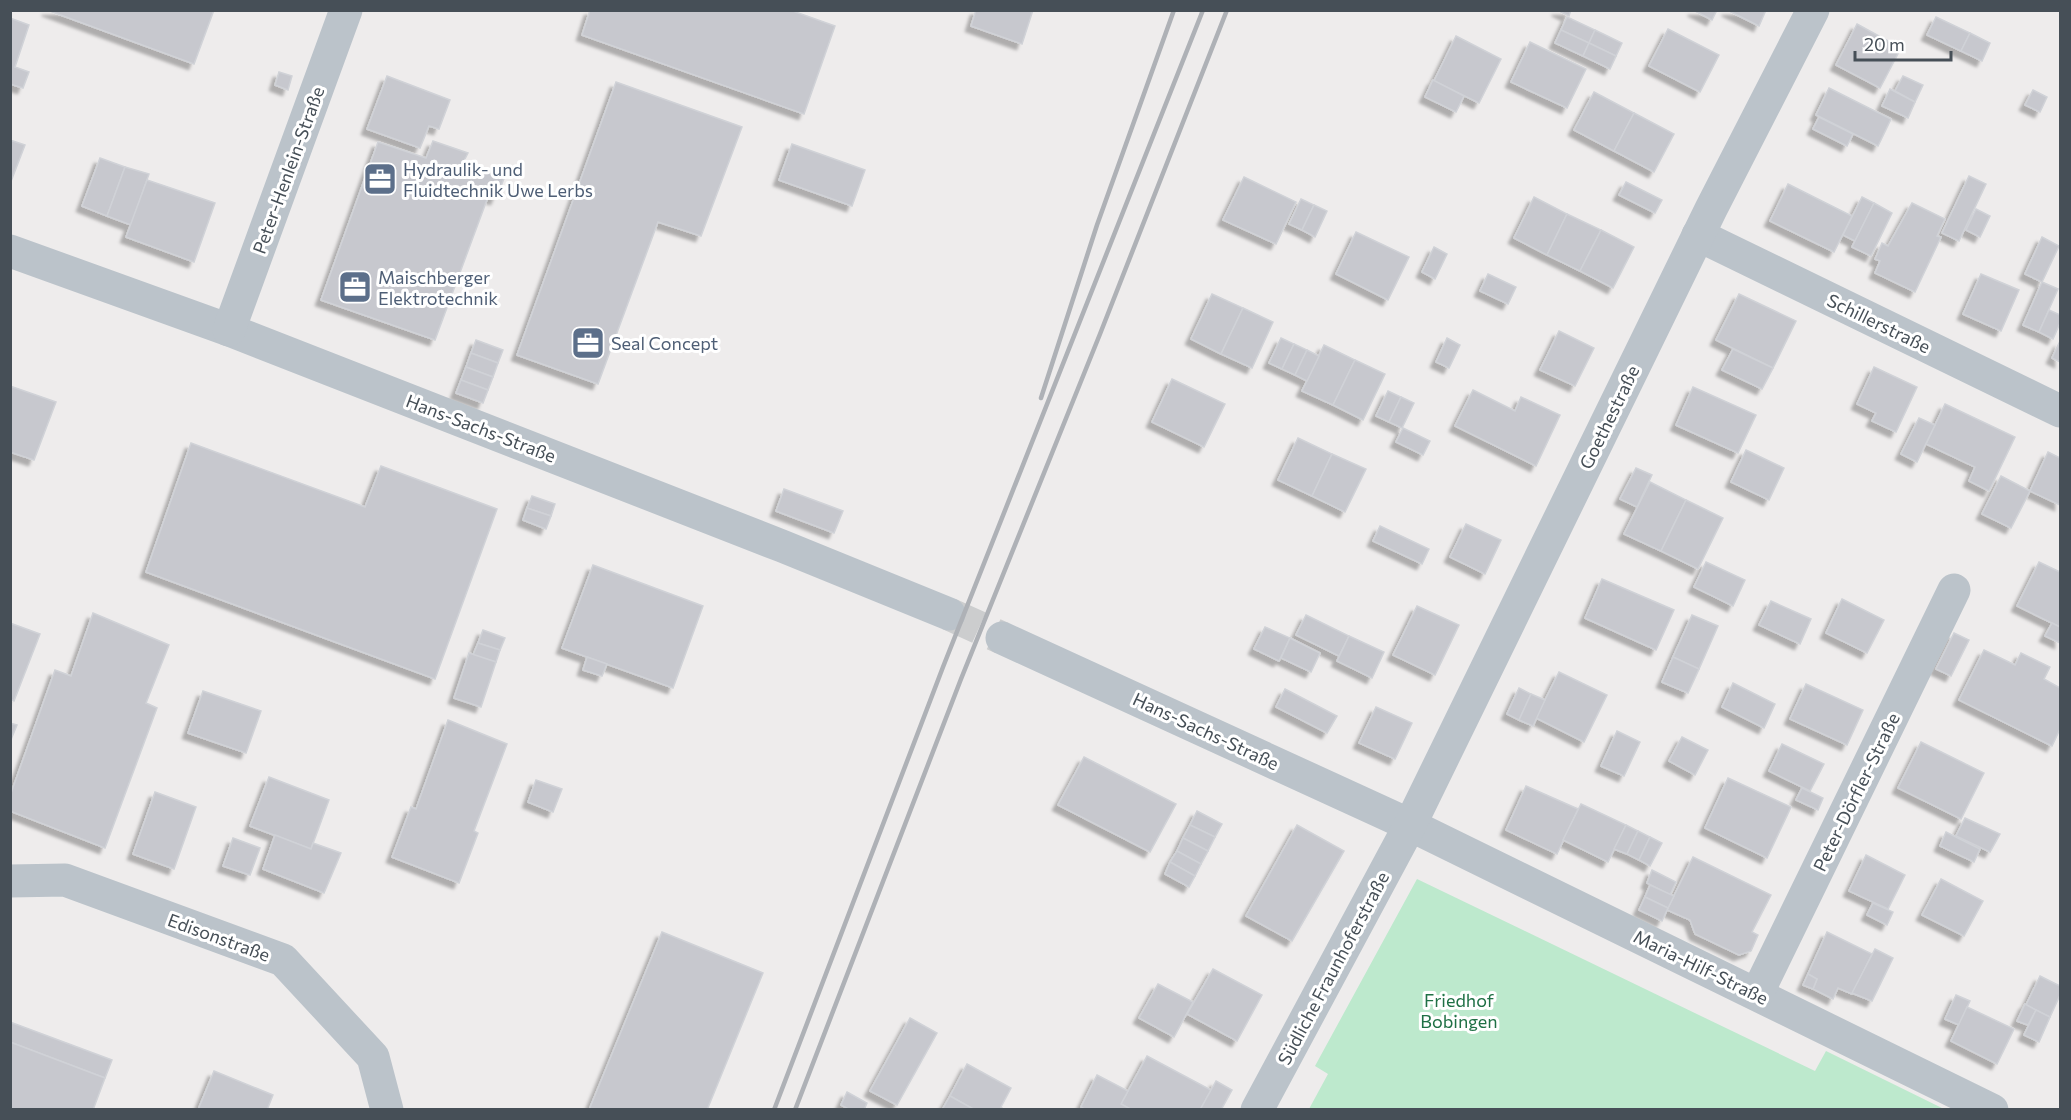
<svg xmlns="http://www.w3.org/2000/svg" width="2071" height="1120" font-family="Commissioner,sans-serif">
<defs>
<filter id="shadow"><feDropShadow dx="-5.5" dy="5.5" stdDeviation="1.5" flood-color="#0004"/></filter>
</defs>
<rect width="100%" height="100%" fill="#eeecec"/>
<!-- green -->
<polygon fill="#bde9cd" points="1417,879 1815,1071 1826,1051 1944,1109 1309,1109 1328,1074 1315,1066"/>
<!-- building -->
<g fill="#c7c8ce" stroke="#d0d2d7" stroke-width="1.5" filter="url(#shadow)">
<polygon points="47,10 214,10 194,64"/>
<polygon points="590,10 790,10 835,26 804,114 582,35"/>
<polygon points="976,10 1033,10 1022,44 971,26"/>
<polygon points="1557,10 1571,10 1569,16"/>
<polygon points="1693,10 1717,10 1712,20"/>
<polygon points="1727,10 1766,10 1759,26"/>
<polygon points="1567,17 1595,30 1589,43 1561,30"/>
<polygon points="1936,17 1970,33 1961,51 1927,35"/>
<polygon points="10,18 29,25 15,67 29,72 23,88 10,84"/>
<polygon points="1857,24 1901,48 1880,88 1836,65"/>
<polygon points="1668,29 1719,55 1700,92 1649,66"/>
<polygon points="1561,30 1589,43 1583,56 1555,43"/>
<polygon points="1595,30 1622,43 1616,56 1589,43"/>
<polygon points="1970,33 1990,43 1982,61 1961,51"/>
<polygon points="1456,36 1501,59 1479,103 1434,81"/>
<polygon points="1530,42 1586,69 1567,108 1511,82"/>
<polygon points="1589,43 1616,56 1610,69 1583,56"/>
<polygon points="279,72 292,76 288,90 275,85"/>
<polygon points="387,76 450,100 439,129 429,126 420,148 367,129"/>
<polygon points="1903,76 1923,85 1915,102 1895,91"/>
<polygon points="1433,80 1464,96 1456,112 1425,97"/>
<polygon points="616,82 742,127 701,236 658,222 598,384 517,355"/>
<polygon points="1829,88 1891,119 1878,146 1816,115"/>
<polygon points="1890,89 1915,102 1908,118 1882,106"/>
<polygon points="2033,90 2047,97 2040,112 2025,105"/>
<polygon points="1594,92 1634,113 1614,151 1574,130"/>
<polygon points="1634,113 1674,134 1654,172 1614,151"/>
<polygon points="1819,117 1853,134 1847,146 1813,129"/>
<polygon points="10,140 25,145 10,184"/>
<polygon points="433,141 468,153 464,161 505,176 496,199 488,197 435,340 321,300 378,142 426,158"/>
<polygon points="792,144 865,170 852,206 779,180"/>
<polygon points="100,158 125,167 107,216 82,206"/>
<polygon points="125,167 149,174 131,225 107,216"/>
<polygon points="1969,176 1986,184 1959,241 1942,233"/>
<polygon points="1244,177 1296,202 1276,244 1223,220"/>
<polygon points="147,180 215,203 194,262 126,237"/>
<polygon points="1626,182 1662,200 1655,213 1619,195"/>
<polygon points="1788,184 1852,216 1834,252 1770,221"/>
<polygon points="1534,197 1567,214 1547,255 1514,238"/>
<polygon points="1862,197 1874,203 1855,241 1843,235"/>
<polygon points="1301,199 1314,205 1302,230 1289,224"/>
<polygon points="1874,203 1892,213 1871,256 1852,247"/>
<polygon points="1912,203 1945,219 1937,236 1941,237 1915,292 1875,273 1880,261 1875,259 1882,243 1888,246"/>
<polygon points="1314,205 1327,211 1315,237 1302,230"/>
<polygon points="1976,209 1990,216 1980,237 1966,230"/>
<polygon points="1567,214 1601,230 1580,271 1547,255"/>
<polygon points="1601,230 1634,247 1613,288 1580,271"/>
<polygon points="1356,232 1409,257 1388,300 1336,274"/>
<polygon points="2042,237 2059,246 2042,282 2025,274"/>
<polygon points="1434,247 1447,254 1435,279 1422,272"/>
<polygon points="1488,274 1516,287 1508,304 1480,291"/>
<polygon points="1981,274 2019,290 2001,331 1963,314"/>
<polygon points="2042,282 2058,289 2039,332 2023,325"/>
<polygon points="1212,294 1243,308 1221,354 1191,339"/>
<polygon points="1739,294 1796,321 1773,368 1716,340"/>
<polygon points="1243,308 1273,322 1252,368 1221,354"/>
<polygon points="2049,310 2060,315 2060,323 2053,339 2039,332"/>
<polygon points="1559,331 1594,348 1575,386 1540,370"/>
<polygon points="1281,338 1294,344 1282,369 1269,363"/>
<polygon points="1447,338 1460,345 1449,368 1436,362"/>
<polygon points="476,340 503,350 498,363 471,353"/>
<polygon points="2060,341 2060,362 2052,358"/>
<polygon points="1294,344 1307,350 1295,375 1282,369"/>
<polygon points="1324,345 1355,360 1333,405 1302,391"/>
<polygon points="1733,349 1773,368 1762,389 1722,370"/>
<polygon points="1307,350 1319,356 1307,381 1295,375"/>
<polygon points="471,353 498,363 493,377 466,367"/>
<polygon points="1355,360 1385,374 1363,420 1333,405"/>
<polygon points="466,367 493,377 488,390 461,380"/>
<polygon points="1874,367 1917,387 1896,432 1872,421 1876,413 1857,404"/>
<polygon points="1172,379 1225,404 1204,447 1152,422"/>
<polygon points="461,380 488,390 483,403 456,393"/>
<polygon points="10,386 56,402 34,460 10,452"/>
<polygon points="1693,387 1756,415 1738,453 1676,425"/>
<polygon points="1473,390 1515,411 1521,397 1560,415 1536,466 1455,426"/>
<polygon points="1388,391 1401,397 1389,422 1376,416"/>
<polygon points="1401,397 1414,403 1402,428 1389,422"/>
<polygon points="1945,404 2015,437 1989,491 1969,481 1975,467 1926,444"/>
<polygon points="1919,418 1935,425 1917,462 1901,454"/>
<polygon points="1403,428 1430,441 1423,455 1396,442"/>
<polygon points="1298,438 1332,454 1312,496 1278,480"/>
<polygon points="191,443 365,507 381,466 497,509 435,679 146,572"/>
<polygon points="1746,450 1784,468 1769,500 1731,482"/>
<polygon points="2048,452 2060,458 2060,505 2030,491"/>
<polygon points="1332,454 1366,469 1345,512 1312,496"/>
<polygon points="1636,468 1652,475 1637,507 1620,499"/>
<polygon points="2001,476 2030,491 2011,528 1982,514"/>
<polygon points="1650,482 1686,500 1661,551 1624,534"/>
<polygon points="784,489 843,511 834,533 776,511"/>
<polygon points="532,496 555,504 551,516 527,508"/>
<polygon points="1686,500 1723,518 1698,569 1661,551"/>
<polygon points="527,508 551,516 546,529 523,520"/>
<polygon points="1466,524 1501,540 1485,574 1450,557"/>
<polygon points="1380,526 1429,549 1422,564 1373,541"/>
<polygon points="1706,562 1745,580 1733,606 1694,587"/>
<polygon points="2039,562 2060,572 2060,627 2017,606"/>
<polygon points="593,565 703,606 673,688 562,648"/>
<polygon points="1602,579 1674,610 1656,650 1585,618"/>
<polygon points="1842,599 1884,620 1867,653 1826,633"/>
<polygon points="1771,601 1811,619 1800,644 1759,625"/>
<polygon points="1417,606 1459,625 1435,675 1393,655"/>
<polygon points="93,613 169,645 146,703 157,708 105,848 10,811 10,796 55,670 71,676"/>
<polygon points="1306,615 1349,636 1339,656 1296,635"/>
<polygon points="1692,615 1718,626 1699,669 1673,657"/>
<polygon points="10,623 40,634 14,701 10,699"/>
<polygon points="2052,623 2060,627 2060,643 2045,636"/>
<polygon points="1265,627 1290,638 1279,661 1254,649"/>
<polygon points="483,630 505,638 500,650 478,643"/>
<polygon points="1954,633 1969,640 1951,676 1936,669"/>
<polygon points="1349,636 1384,652 1372,678 1337,661"/>
<polygon points="1290,638 1320,653 1311,672 1281,658"/>
<polygon points="478,643 500,650 496,662 473,655"/>
<polygon points="1984,650 2015,665 2021,653 2050,667 2044,679 2060,688 2060,729 2052,746 1959,700"/>
<polygon points="469,653 496,662 481,707 454,698"/>
<polygon points="587,657 607,664 602,676 583,670"/>
<polygon points="1673,657 1699,669 1688,693 1662,682"/>
<polygon points="1559,672 1607,695 1584,742 1536,718"/>
<polygon points="1733,683 1775,704 1764,728 1722,707"/>
<polygon points="1806,684 1863,710 1847,745 1790,719"/>
<polygon points="1519,688 1531,694 1519,720 1507,714"/>
<polygon points="1285,689 1337,716 1327,733 1276,707"/>
<polygon points="203,691 261,711 246,753 188,733"/>
<polygon points="1531,694 1545,700 1533,726 1519,720"/>
<polygon points="1376,707 1412,723 1395,759 1359,743"/>
<polygon points="448,720 507,744 474,831 478,833 459,883 392,857 411,807 416,809"/>
<polygon points="10,723 17,725 10,742"/>
<polygon points="1617,731 1640,742 1624,776 1601,766"/>
<polygon points="1682,737 1708,750 1695,775 1669,761"/>
<polygon points="1921,742 1984,773 1961,819 1898,788"/>
<polygon points="1782,744 1824,764 1810,791 1769,771"/>
<polygon points="1084,757 1176,804 1150,852 1058,805"/>
<polygon points="269,777 329,800 311,849 250,826"/>
<polygon points="1728,778 1791,807 1767,858 1705,828"/>
<polygon points="536,780 562,789 553,812 528,802"/>
<polygon points="1526,786 1578,809 1557,854 1506,830"/>
<polygon points="1802,788 1823,798 1818,810 1796,800"/>
<polygon points="155,792 196,807 174,869 133,854"/>
<polygon points="1581,804 1626,825 1608,862 1563,840"/>
<polygon points="1197,811 1222,824 1215,837 1190,825"/>
<polygon points="1965,818 2000,834 1990,852 1956,836"/>
<polygon points="1190,825 1215,837 1208,851 1183,838"/>
<polygon points="1297,825 1344,851 1292,941 1246,916"/>
<polygon points="1626,825 1638,831 1627,854 1614,849"/>
<polygon points="1638,831 1650,837 1639,860 1627,854"/>
<polygon points="1946,832 1980,849 1974,862 1940,846"/>
<polygon points="275,835 311,849 313,843 341,853 324,893 263,869"/>
<polygon points="1650,837 1662,843 1650,866 1639,860"/>
<polygon points="233,838 260,848 250,875 223,866"/>
<polygon points="1183,838 1208,851 1201,864 1177,851"/>
<polygon points="1177,851 1201,864 1195,876 1170,862"/>
<polygon points="1866,855 1905,875 1888,909 1849,891"/>
<polygon points="1693,857 1771,895 1752,932 1758,935 1751,951 1739,955 1695,934 1690,920 1667,910"/>
<polygon points="1170,862 1195,876 1189,887 1165,874"/>
<polygon points="1652,870 1676,882 1670,895 1647,883"/>
<polygon points="1941,879 1983,901 1964,936 1922,915"/>
<polygon points="1650,885 1674,896 1668,908 1645,897"/>
<polygon points="1645,897 1668,908 1662,921 1639,910"/>
<polygon points="1873,903 1893,912 1887,925 1867,915"/>
<polygon points="662,932 763,973 707,1110 589,1110"/>
<polygon points="1827,932 1872,954 1852,994 1838,988 1833,999 1813,989 1817,979 1808,974"/>
<polygon points="1875,949 1893,958 1872,1001 1852,993"/>
<polygon points="1213,969 1262,995 1237,1041 1187,1014"/>
<polygon points="1808,974 1817,979 1813,989 1803,985"/>
<polygon points="2040,976 2060,986 2060,995 2050,1017 2026,1005"/>
<polygon points="1158,984 1193,1002 1174,1037 1139,1018"/>
<polygon points="1956,995 1970,1001 1959,1025 1945,1019"/>
<polygon points="2025,1004 2036,1010 2028,1025 2017,1021"/>
<polygon points="1967,1007 2014,1029 1997,1064 1951,1041"/>
<polygon points="2036,1010 2050,1017 2039,1042 2024,1035"/>
<polygon points="910,1018 937,1033 897,1105 870,1091"/>
<polygon points="10,1022 112,1060 105,1078 10,1042"/>
<polygon points="10,1042 105,1078 93,1110 10,1110"/>
<polygon points="1147,1056 1211,1090 1200,1110 1132,1110 1121,1104"/>
<polygon points="967,1064 1011,1088 1001,1107 1004,1110 975,1110 950,1096"/>
<polygon points="214,1071 273,1095 267,1110 198,1110"/>
<polygon points="1097,1075 1128,1091 1121,1104 1132,1110 1086,1110 1081,1107"/>
<polygon points="1216,1081 1232,1090 1221,1110 1200,1110"/>
<polygon points="847,1092 867,1103 864,1110 850,1110 841,1105"/>
<polygon points="950,1096 975,1110 942,1110"/>
</g>
<g fill="none" stroke-linecap="round" stroke-linejoin="round">
<!-- minor-tunnel -->
<polyline stroke="#cccdce" stroke-width="33" stroke-dasharray="33 16" stroke-linecap="butt" points="949,614 1002,638"/>
<!-- minor -->
<g stroke="#bbc3ca" stroke-width="33">
<polyline points="1698,235 2060,411"/>
<polyline points="10,251 229,330 782,546 949,614"/>
<polyline points="229,330 346,10"/>
<polyline points="1002,638 1410,825 1992,1110"/>
<polyline points="10,881 65,880 283,960 373,1057 387,1110"/>
<polyline points="1757,994 1954,590"/>
<polyline points="1257,1110 1410,825 1711,209 1813,10"/>
</g>
<!-- rail -->
<g stroke="#aeb1b6" stroke-width="4.5">
<polyline points="1041,398 1097,225 1174,10"/>
<polyline points="774,1110 943,667 1203,10"/>
<polyline points="795,1110 961,679 1100,334 1227,10"/>
</g>
</g>
<!-- icons -->
<defs>
<symbol id="office-square" viewBox="-11 -11 22 22"><rect x="-9" y="-9" width="18" height="18" rx="4" fill="#5c6f8a" stroke="#fff"/><path d="M-6-3h4V-5.5h4V-3h4V5H-6ZM-1-4.5V-3h2v-1.5ZM-6 0V1H6V0Z" fill="#fff"/></symbol>
</defs>
<g fill-rule="evenodd">
<use href="#office-square" x="361" y="160" width="38" height="38"/>
<use href="#office-square" x="336" y="268" width="38" height="38"/>
<use href="#office-square" x="569" y="324" width="38" height="38"/>
</g>
<g text-anchor="middle" dominant-baseline="central" stroke-width="6" stroke-linejoin="round" paint-order="stroke">
<!-- service labels -->
<g font-size="18" fill="#4e5e75" stroke="#fff" text-anchor="start">
<text x="403" y="169">Hydraulik- und<tspan x="403" dy="21">Fluidtechnik Uwe Lerbs</tspan></text>
<text x="378" y="277">Maischberger<tspan x="378" dy="21">Elektrotechnik</tspan></text>
<text x="611" y="343">Seal Concept</text>
</g>
<!-- street labels -->
<g font-size="18" fill="#464f57" stroke="#fff">
<text transform="translate(288 170) rotate(-70)">Peter-Henlein-Straße</text>
<text transform="translate(1879 323) rotate(26)">Schillerstraße</text>
<text transform="translate(1609 417) rotate(-64)">Goethestraße</text>
<text transform="translate(481 428) rotate(21)">Hans-Sachs-Straße</text>
<text transform="translate(1206 731) rotate(25)">Hans-Sachs-Straße</text>
<text transform="translate(1856 792) rotate(-64)">Peter-Dörfler-Straße</text>
<text transform="translate(219 937) rotate(20)">Edisonstraße</text>
<text transform="translate(1701 967) rotate(26)">Maria-Hilf-Straße</text>
<text transform="translate(1333 968) rotate(-62)">Südliche Fraunhoferstraße</text>
</g>
<!-- park labels -->
<g font-size="18" fill="#1f7045" stroke="#fff">
<text x="1459" y="1000">Friedhof<tspan x="1459" dy="21">Bobingen</tspan></text>
</g>
</g>
<!-- border -->
<rect width="2071" height="1120" fill="none" stroke="#464f57" stroke-width="24"/>
<!-- scale -->
<path d="M1855 51v9h96v-9" fill="none" stroke="#464f57" stroke-width="3"/>
<text x="1864" y="51" font-size="18" fill="#464f57" stroke="#ffffff" stroke-width="4.5" paint-order="stroke">20 m</text>
</svg>
